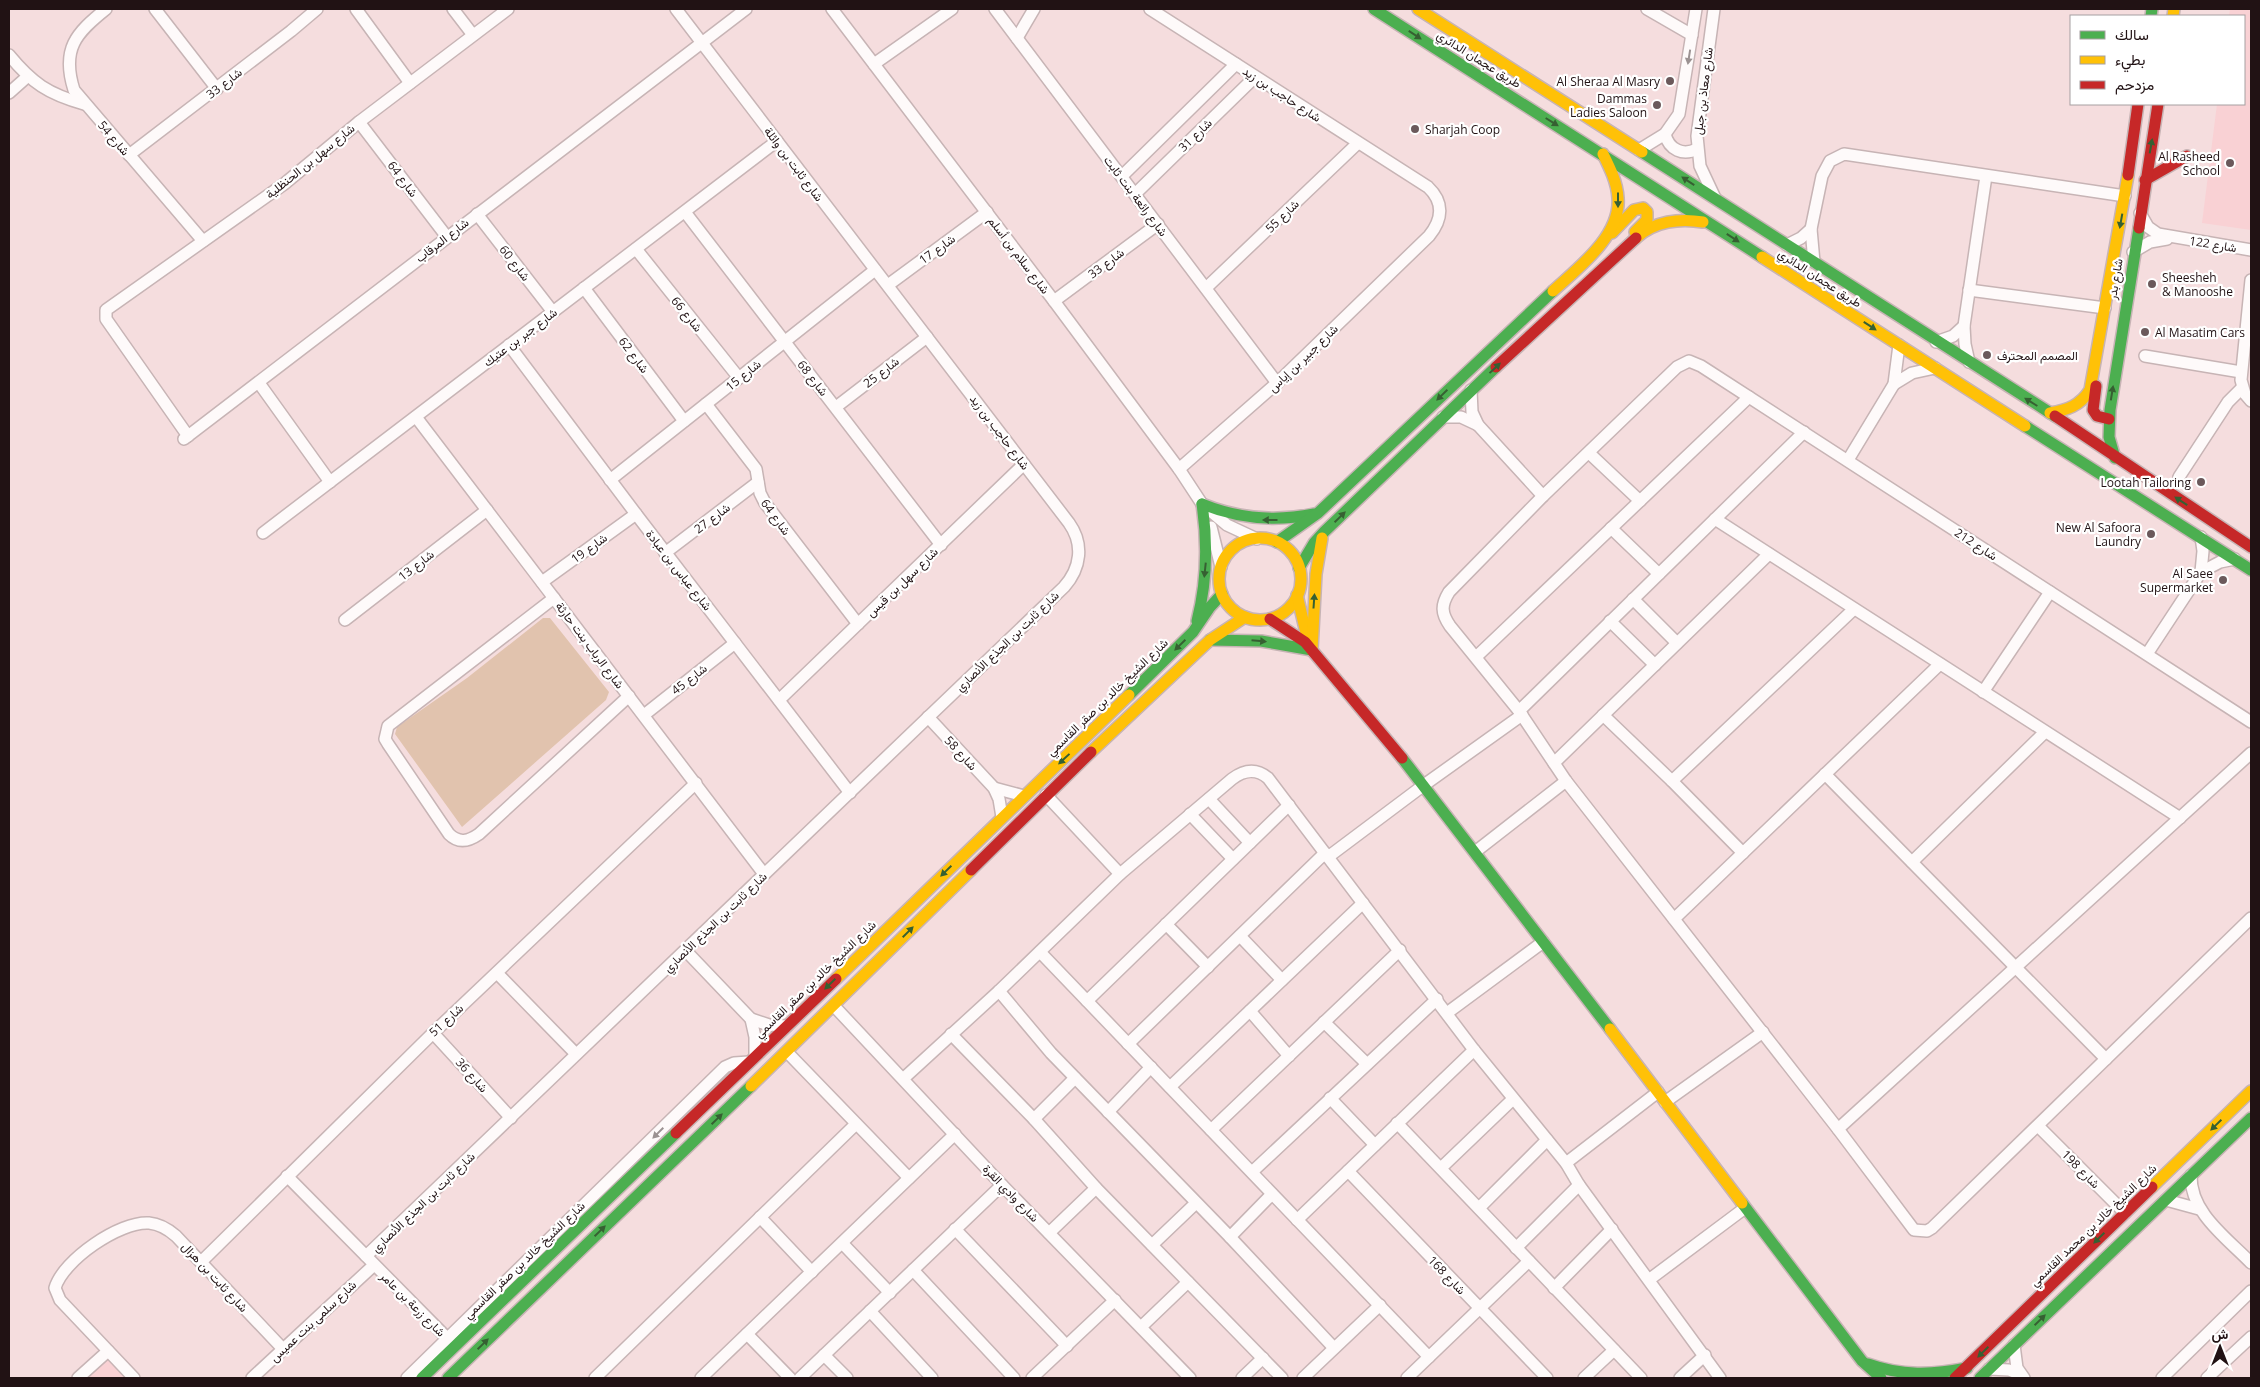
<svg xmlns="http://www.w3.org/2000/svg" width="2260" height="1387" font-family="'Open Sans',Vazirmatn,sans-serif">
<rect width="100%" height="100%" fill="#f5ddde"/>
<!-- built -->
<g fill="#f9d1d4">
<polygon points="2230,9 2251,9 2251,230 2202,223 2217,104 2244,104 2244,16 2229,16"/>
<polygon points="107,1356 129,1378 86,1378"/>
</g>
<!-- green -->
<polygon fill="#e1c3ae" points="543,618 550,618 609,692 606,700 462,827 395,734 397,727 467,678"/>
<g fill="none" stroke-linecap="round" stroke-linejoin="round">
<defs>
<g id="street">
<path d="M106 9C76 33 61 49 74 90L203 241"/>
<polyline points="155,9 217,89"/>
<polyline points="356,9 410,83"/>
<polyline points="453,9 473,35"/>
<polyline points="832,9 1054,301 1179,469 1202,504 1227,525 1257,539"/>
<polyline points="995,9 1277,383"/>
<path d="M1150 9 1428 187C1444 202 1443 219 1429 236L1277 383 1179 469"/>
<polyline points="1647,9 1692,35"/>
<polyline points="1714,9 1697,136 1700,166 1715,198"/>
<polyline points="1017,38 1034,9"/>
<path d="M9 55C32 83 48 94 84 104"/>
<polyline points="874,64 952,9"/>
<polyline points="9,93 27,77"/>
<polyline points="359,122 447,237"/>
<path d="M1665 134C1669 150 1683 156 1697 149"/>
<polyline points="1639,150 1665,134 1679,114 1696,9"/>
<polyline points="129,155 291,31 317,9"/>
<polyline points="1122,176 1236,64"/>
<polyline points="1135,194 1255,77"/>
<polyline points="685,212 941,545"/>
<polyline points="2140,213 2148,227 2158,234 2251,250"/>
<polyline points="477,214 553,312"/>
<polyline points="1787,245 1801,238 1811,229"/>
<polyline points="636,249 739,378"/>
<polyline points="2133,252 2150,242 2167,239"/>
<polyline points="1814,262 1811,229 1822,176 1830,161 1844,154 2125,196"/>
<polyline points="2251,280 2241,380 2245,394 2251,401"/>
<polyline points="888,285 987,212"/>
<polyline points="584,288 684,421"/>
<polyline points="1206,288 1358,143"/>
<polyline points="1969,290 2105,308"/>
<polyline points="1054,301 1158,224"/>
<polyline points="1936,342 1953,336 1964,326"/>
<polyline points="509,345 636,514 850,793"/>
<polyline points="2145,356 2241,372"/>
<polyline points="1969,362 1965,344 1964,326 1986,176"/>
<polyline points="259,383 330,482"/>
<polyline points="1894,384 1912,373 1935,368"/>
<polyline points="1471,390 1472,412 1478,425 1543,496"/>
<polyline points="706,404 756,469 760,493 765,503 858,624"/>
<polyline points="836,407 927,337"/>
<polyline points="416,417 764,874"/>
<polyline points="1443,417 1461,417 1478,425"/>
<polyline points="188,436 106,319 106,310 284,184 359,122 508,9"/>
<polyline points="184,439 746,9"/>
<polyline points="1589,453 1640,501"/>
<polyline points="1848,460 1894,384 1899,345"/>
<polyline points="2179,477 2228,402 2242,388"/>
<polyline points="610,480 875,270"/>
<polyline points="1715,519 2180,818"/>
<polyline points="1211,527 1221,567"/>
<polyline points="1611,528 1659,574"/>
<polyline points="263,533 777,141"/>
<polyline points="665,553 758,482"/>
<polyline points="2201,572 2220,562 2235,559"/>
<polyline points="542,582 636,514"/>
<path d="M554 598 388 726 385 739 388 744 449 834C459 844 469 841 479 834L629 696"/>
<polyline points="1633,599 1677,643"/>
<polyline points="345,620 487,510"/>
<polyline points="1610,621 1655,665"/>
<polyline points="2147,654 2201,572 2203,551 2201,537"/>
<polyline points="1476,657 1749,397"/>
<polyline points="1983,692 2050,592"/>
<polyline points="779,700 1024,464"/>
<polyline points="1519,711 1804,432"/>
<polyline points="644,715 735,643"/>
<polyline points="1603,715 1672,781 1743,853"/>
<polyline points="928,717 994,788 999,799 1002,817"/>
<path d="M2251 722 1701 366 1689 361 1677 367 1543 496 1449 592C1441 605 1441 613 1450 626L1519 711 1566 781 1838 1129 1914 1230 1927 1231 1932 1228 2251 918"/>
<polyline points="1554,763 1769,554"/>
<polyline points="1825,774 2106,1059"/>
<polyline points="1672,781 1854,609"/>
<polyline points="994,788 1024,796"/>
<polyline points="1046,795 1120,874"/>
<polyline points="1209,799 1250,843"/>
<polyline points="1190,814 1233,859"/>
<polyline points="1475,852 1566,781"/>
<polyline points="1328,857 1424,785 1522,715"/>
<polyline points="1912,862 2045,732"/>
<polyline points="1674,919 1940,664"/>
<polyline points="1166,924 1208,967"/>
<polyline points="1240,936 1282,980"/>
<polyline points="686,951 751,1019 769,1025 787,1026"/>
<polyline points="1040,952 1429,1357"/>
<polyline points="497,973 576,1054"/>
<polyline points="999,991 1051,1053 1230,1237 1334,1348"/>
<polyline points="1087,1001 1289,805"/>
<polyline points="834,1006 1002,1185 1190,1378"/>
<polyline points="1250,1011 1289,1056"/>
<polyline points="1447,1013 1543,942"/>
<polyline points="751,1019 755,1037 755,1056"/>
<polyline points="1324,1022 1367,1064"/>
<polyline points="433,1033 511,1118"/>
<polyline points="951,1034 1034,1119 1096,1188 1282,1378"/>
<polyline points="1128,1044 1325,853"/>
<polyline points="787,1052 909,1178"/>
<path d="M904 1078 999 991 1120 874 1232 779C1244 770 1256 768 1268 778L1474 1050 1566 1163 1579 1185 1720 1378"/>
<polyline points="1170,1087 1363,903"/>
<polyline points="1330,1098 1375,1145"/>
<polyline points="1665,1102 1763,1032"/>
<polyline points="1108,1112 1151,1067"/>
<polyline points="1034,1119 1075,1078"/>
<polyline points="1397,1123 1641,1378"/>
<polyline points="2038,1126 2125,1213"/>
<polyline points="1838,1129 2251,753"/>
<polyline points="1211,1130 1400,950"/>
<polyline points="1566,1163 1658,1092"/>
<polyline points="1441,1168 1513,1099"/>
<polyline points="1348,1171 1547,1378"/>
<polyline points="1252,1172 1437,999"/>
<path d="M2191 1175C2190 1213 2227 1238 2251 1263"/>
<polyline points="287,1176 452,1343"/>
<polyline points="2166,1200 2199,1209"/>
<polyline points="1479,1208 1547,1140"/>
<polyline points="760,1217 812,1272"/>
<polyline points="1297,1220 1474,1050"/>
<polyline points="955,1229 1067,1346"/>
<polyline points="1049,1233 1096,1188"/>
<polyline points="1230,1237 1272,1194"/>
<polyline points="843,1244 890,1293"/>
<polyline points="1152,1245 1196,1203"/>
<polyline points="1516,1248 1579,1185"/>
<path d="M366 1256 1064 587C1081 568 1084 544 1069 523L676 9"/>
<polyline points="201,1262 433,1033 696,783"/>
<polyline points="913,1270 1014,1378"/>
<polyline points="1650,1279 1745,1208"/>
<polyline points="1554,1288 1612,1229"/>
<polyline points="870,1311 932,1378"/>
<polyline points="1141,1327 1188,1282"/>
<polyline points="747,1334 790,1378"/>
<polyline points="2014,1345 2017,1368 2024,1378"/>
<polyline points="824,1355 847,1378"/>
<polyline points="1989,1369 2009,1370 2021,1375"/>
<polyline points="78,1378 108,1351"/>
<path d="M134 1378 60 1300 55 1288C63 1260 120 1221 149 1223 160 1224 168 1229 176 1236L283 1349"/>
<polyline points="252,1378 374,1265"/>
<polyline points="407,1378 725,1067 734,1063 749,1062"/>
<polyline points="595,1378 856,1124"/>
<polyline points="701,1378 955,1134"/>
<polyline points="800,1378 1002,1185"/>
<polyline points="1032,1378 1115,1300"/>
<polyline points="1242,1378 1263,1358"/>
<polyline points="1303,1378 1380,1305"/>
<polyline points="1407,1378 1529,1261"/>
<polyline points="1584,1378 1614,1350"/>
<polyline points="1680,1378 1705,1355"/>
<polyline points="2162,1378 2251,1291"/>
<polyline points="2207,1378 2251,1337"/>
</g>
<g id="fast">
<polyline points="1374,9 1762,257"/>
<polyline points="2151,16 2152,9"/>
<polyline points="1642,152 2055,416"/>
<polyline points="2025,426 2251,570"/>
<polyline points="2115,458 2109,437 2110,410 2139,228"/>
<path d="M1202 504C1239 519 1275 522 1314 514"/>
<polyline points="1277,542 1318,513 1553,291"/>
<polyline points="1299,568 1314,543 1324,532 1496,367"/>
<path d="M1197 621C1207 582 1208 544 1202 504"/>
<polyline points="1210,640 1261,641 1312,650"/>
<polyline points="1129,695 1193,632 1210,607 1222,594"/>
<polyline points="1402,758 1610,1029"/>
<polyline points="1742,1203 1862,1361 1881,1378"/>
<path d="M1868 1364C1901 1376 1933 1375 1967 1368"/>
<polyline points="422,1378 676,1133"/>
<polyline points="448,1378 751,1086"/>
<polyline points="1980,1378 2251,1118"/>
</g>
<g id="slow">
<polyline points="1418,9 1642,152"/>
<polyline points="2173,16 2174,9"/>
<polyline points="1612,233 1634,210 1643,208 1647,212 1647,220 1635,232"/>
<path d="M1636 238C1654 221 1680 218 1703 222"/>
<polyline points="1762,257 2025,426"/>
<path d="M1553 291C1578 268 1621 236 1618 198 1617 182 1610 168 1603 154"/>
<path d="M2050 413C2067 410 2080 406 2090 390L2128 175"/>
<circle cx="1260" cy="579" r="41"/>
<polyline points="1297,595 1308,641"/>
<polyline points="1312,650 1316,574 1322,538"/>
<polyline points="1091,752 1210,640 1245,617"/>
<polyline points="836,979 1129,695"/>
<polyline points="1610,1029 1742,1203"/>
<polyline points="751,1086 971,870"/>
<polyline points="2152,1187 2251,1091"/>
</g>
<g id="jam">
<polyline points="2128,175 2138,104"/>
<polyline points="2145,180 2187,156"/>
<polyline points="2139,228 2158,104"/>
<polyline points="1496,367 1636,238"/>
<polyline points="2096,386 2093,410 2097,416 2109,419"/>
<polyline points="2055,416 2251,547"/>
<polyline points="1270,619 1305,642 1402,758"/>
<polyline points="971,870 1091,752"/>
<polyline points="676,1133 836,979"/>
<polyline points="1955,1378 2152,1187"/>
</g>
</defs>
<!-- street casing -->
<use href="#street" stroke="#c7b4b5" stroke-width="14"/>
<!-- fast casing -->
<use href="#fast" stroke="#c7b4b5" stroke-width="14"/>
<!-- slow casing -->
<use href="#slow" stroke="#c7b4b5" stroke-width="14"/>
<!-- jam casing -->
<use href="#jam" stroke="#c7b4b5" stroke-width="14"/>
<!-- street -->
<use href="#street" stroke="#fefafa" stroke-width="11"/>
<!-- fast -->
<use href="#fast" stroke="#4caf50" stroke-width="11"/>
<!-- slow -->
<use href="#slow" stroke="#ffc107" stroke-width="11"/>
<!-- jam -->
<use href="#jam" stroke="#c62828" stroke-width="11"/>
</g>
<!-- one-way arrows -->
<defs><path id="oneway-solid" d="M-6-.8H1V-3.2L6.5 0L1 3.2V.8H-6Z" transform="scale(1.25)"/></defs>
<g fill="#366032">
<use href="#oneway-solid" transform="translate(1415 35) rotate(33)"/>
<use href="#oneway-solid" transform="translate(1552 122) rotate(32)"/>
<use href="#oneway-solid" transform="translate(2151 146) rotate(-80)"/>
<use href="#oneway-solid" transform="translate(1688 181) rotate(-147)"/>
<use href="#oneway-solid" transform="translate(1618 200) rotate(90)"/>
<use href="#oneway-solid" transform="translate(2121 221) rotate(100)"/>
<use href="#oneway-solid" transform="translate(1733 238) rotate(33)"/>
<use href="#oneway-solid" transform="translate(1870 326) rotate(33)"/>
<use href="#oneway-solid" transform="translate(1495 368) rotate(-43)"/>
<use href="#oneway-solid" transform="translate(2112 393) rotate(-81)"/>
<use href="#oneway-solid" transform="translate(1442 395) rotate(136)"/>
<use href="#oneway-solid" transform="translate(2031 402) rotate(-148)"/>
<use href="#oneway-solid" transform="translate(2181 501) rotate(-147)"/>
<use href="#oneway-solid" transform="translate(1340 517) rotate(-44)"/>
<use href="#oneway-solid" transform="translate(1270 520) rotate(180)"/>
<use href="#oneway-solid" transform="translate(1205 570) rotate(96)"/>
<use href="#oneway-solid" transform="translate(1314 601) rotate(-86)"/>
<use href="#oneway-solid" transform="translate(1259 641) rotate(5)"/>
<use href="#oneway-solid" transform="translate(1180 645) rotate(136)"/>
<use href="#oneway-solid" transform="translate(1064 759) rotate(137)"/>
<use href="#oneway-solid" transform="translate(946 871) rotate(136)"/>
<use href="#oneway-solid" transform="translate(908 932) rotate(-45)"/>
<use href="#oneway-solid" transform="translate(830 984) rotate(136)"/>
<use href="#oneway-solid" transform="translate(717 1119) rotate(-44)"/>
<use href="#oneway-solid" transform="translate(2216 1125) rotate(136)"/>
<use href="#oneway-solid" transform="translate(600 1231) rotate(-44)"/>
<use href="#oneway-solid" transform="translate(2099 1238) rotate(136)"/>
<use href="#oneway-solid" transform="translate(2040 1320) rotate(-44)"/>
<use href="#oneway-solid" transform="translate(483 1344) rotate(-44)"/>
<use href="#oneway-solid" transform="translate(1983 1352) rotate(136)"/>
</g>
<g fill="#9b9292">
<use href="#oneway-solid" transform="translate(1689 57) rotate(99)"/>
<use href="#oneway-solid" transform="translate(658 1133) rotate(135)"/>
</g>
<!-- markers -->
<g fill="#6b595b" stroke="#fff" stroke-width="2">
<circle cx="1670" cy="81" r="5"/>
<circle cx="1657" cy="105" r="5"/>
<circle cx="1415" cy="129" r="5"/>
<circle cx="2230" cy="163" r="5"/>
<circle cx="2152" cy="284" r="5"/>
<circle cx="2145" cy="332" r="5"/>
<circle cx="1987" cy="355" r="5"/>
<circle cx="2201" cy="482" r="5"/>
<circle cx="2151" cy="534" r="5"/>
<circle cx="2223" cy="580" r="5"/>
</g>
<g text-anchor="middle" dominant-baseline="central" stroke-width="4.5" stroke-linejoin="round" paint-order="stroke">
<!-- street labels -->
<g font-size="12" fill="#211214" stroke="#fff">
<text transform="translate(1479 59) rotate(32)">طريق عجمان الدائري</text>
<text transform="translate(224 83) rotate(-38)">شارع 33</text>
<text transform="translate(1703 91) rotate(-83)">شارع معاذ بن جبل</text>
<text transform="translate(1282 94) rotate(33)">شارع حاجب بن زيد</text>
<text transform="translate(1195 135) rotate(-44)">شارع 31</text>
<text transform="translate(114 138) rotate(49)">شارع 54</text>
<text transform="translate(310 161) rotate(-39)">شارع سهل بن الحنظلية</text>
<text transform="translate(794 164) rotate(53)">شارع ثابت بن وائلة</text>
<text transform="translate(403 179) rotate(53)">شارع 64</text>
<text transform="translate(1136 196) rotate(53)">شارع رائعة بنت ثابت</text>
<text transform="translate(1282 216) rotate(-44)">شارع 55</text>
<text transform="translate(442 240) rotate(-38)">شارع المرقاب</text>
<text transform="translate(2213 244) rotate(9)">شارع 122</text>
<text transform="translate(937 249) rotate(-36)">شارع 17</text>
<text transform="translate(1019 255) rotate(53)">شارع سلام بن أسلم</text>
<text transform="translate(515 263) rotate(52)">شارع 60</text>
<text transform="translate(1106 263) rotate(-37)">شارع 33</text>
<text transform="translate(1820 278) rotate(33)">طريق عجمان الدائري</text>
<text transform="translate(2115 279) rotate(-81)">شارع بدر</text>
<text transform="translate(687 314) rotate(51)">شارع 66</text>
<text transform="translate(520 337) rotate(-37)">شارع جبر بن عتيك</text>
<text transform="translate(634 355) rotate(53)">شارع 62</text>
<text transform="translate(1303 358) rotate(-44)">شارع جبير بن إياس</text>
<text transform="translate(881 372) rotate(-38)">شارع 25</text>
<text transform="translate(743 375) rotate(-39)">شارع 15</text>
<text transform="translate(813 378) rotate(52)">شارع 68</text>
<text transform="translate(1000 432) rotate(53)">شارع حاجب بن زيد</text>
<text transform="translate(776 517) rotate(54)">شارع 64</text>
<text transform="translate(712 518) rotate(-37)">شارع 27</text>
<text transform="translate(1976 544) rotate(33)">212 شارع</text>
<text transform="translate(589 548) rotate(-36)">شارع 19</text>
<text transform="translate(416 565) rotate(-38)">شارع 13</text>
<text transform="translate(679 570) rotate(52)">شارع عباس بن عبادة</text>
<text transform="translate(902 582) rotate(-44)">شارع سهل بن قيس</text>
<text transform="translate(1007 641) rotate(-44)">شارع ثابت بن الجذع الأنصاري</text>
<text transform="translate(590 645) rotate(53)">شارع الرباب بنت حارثة</text>
<text transform="translate(689 679) rotate(-38)">شارع 45</text>
<text transform="translate(1107 697) rotate(-44)">شارع الشيخ خالد بن صقر القاسمي</text>
<text transform="translate(961 753) rotate(47)">شارع 58</text>
<text transform="translate(715 922) rotate(-44)">شارع ثابت بن الجذع الأنصاري</text>
<text transform="translate(815 979) rotate(-44)">شارع الشيخ خالد بن صقر القاسمي</text>
<text transform="translate(446 1020) rotate(-43)">شارع 51</text>
<text transform="translate(472 1075) rotate(48)">شارع 36</text>
<text transform="translate(2081 1169) rotate(45)">شارع 198</text>
<text transform="translate(1011 1193) rotate(46)">شارع وادي القرة</text>
<text transform="translate(423 1202) rotate(-44)">شارع ثابت بن الجذع الأنصاري</text>
<text transform="translate(2093 1225) rotate(-44)">شارع الشيخ خالد بن محمد القاسمي</text>
<text transform="translate(524 1260) rotate(-44)">شارع الشيخ خالد بن صقر القاسمي</text>
<text transform="translate(1447 1275) rotate(46)">شارع 168</text>
<text transform="translate(215 1277) rotate(47)">شارع ثابت بن هزال</text>
<text transform="translate(413 1304) rotate(45)">شارع زرعة بن عامر</text>
<text transform="translate(313 1321) rotate(-43)">شارع سلمى بنت عميس</text>
</g>
<!-- poi labels -->
<g font-size="12" fill="#211214" stroke="#fff" text-anchor="end">
<text x="1660" y="81">Al Sheraa Al Masry</text>
<text x="1647" y="98">Dammas<tspan x="1647" dy="14">Ladies Saloon</tspan></text>
<text x="1425" y="129" text-anchor="start">Sharjah Coop</text>
<text x="2220" y="156">Al Rasheed<tspan x="2220" dy="14">School</tspan></text>
<text x="2162" y="277" text-anchor="start">Sheesheh<tspan x="2162" dy="14">&amp; Manooshe</tspan></text>
<text x="2155" y="332" text-anchor="start">Al Masatim Cars</text>
<text x="1997" y="355" text-anchor="start">المصمم المحترف</text>
<text x="2191" y="482">Lootah Tailoring</text>
<text x="2141" y="527">New Al Safoora<tspan x="2141" dy="14">Laundry</tspan></text>
<text x="2213" y="573">Al Saee<tspan x="2213" dy="14">Supermarket</tspan></text>
</g>
</g>
<!-- border -->
<rect width="2260" height="1387" fill="none" stroke="#211214" stroke-width="20"/>
<!-- legend -->
<rect x="2070" y="15" width="175" height="90" fill="#ffffff" stroke="#a6a0a1"/>
<rect x="2080" y="31" width="25" height="8" fill="#4caf50" stroke="#a6a0a1"/>
<text x="2115" y="40" font-size="15" fill="#211214">سالك</text>
<rect x="2080" y="56" width="25" height="8" fill="#ffc107" stroke="#a6a0a1"/>
<text x="2115" y="65" font-size="15" fill="#211214">بطيء</text>
<rect x="2080" y="81" width="25" height="8" fill="#c62828" stroke="#a6a0a1"/>
<text x="2115" y="90" font-size="15" fill="#211214">مزدحم</text>
<!-- north arrow -->
<g transform="translate(2220 1347)" stroke="#ffffff" stroke-width="4" paint-order="stroke">
<path d="M0-4L9 19L0 12L-9 19Z" fill="#211214"/>
<text y="-8" font-size="14" font-weight="bold" text-anchor="middle" fill="#211214">ش</text>
</g>
</svg>
